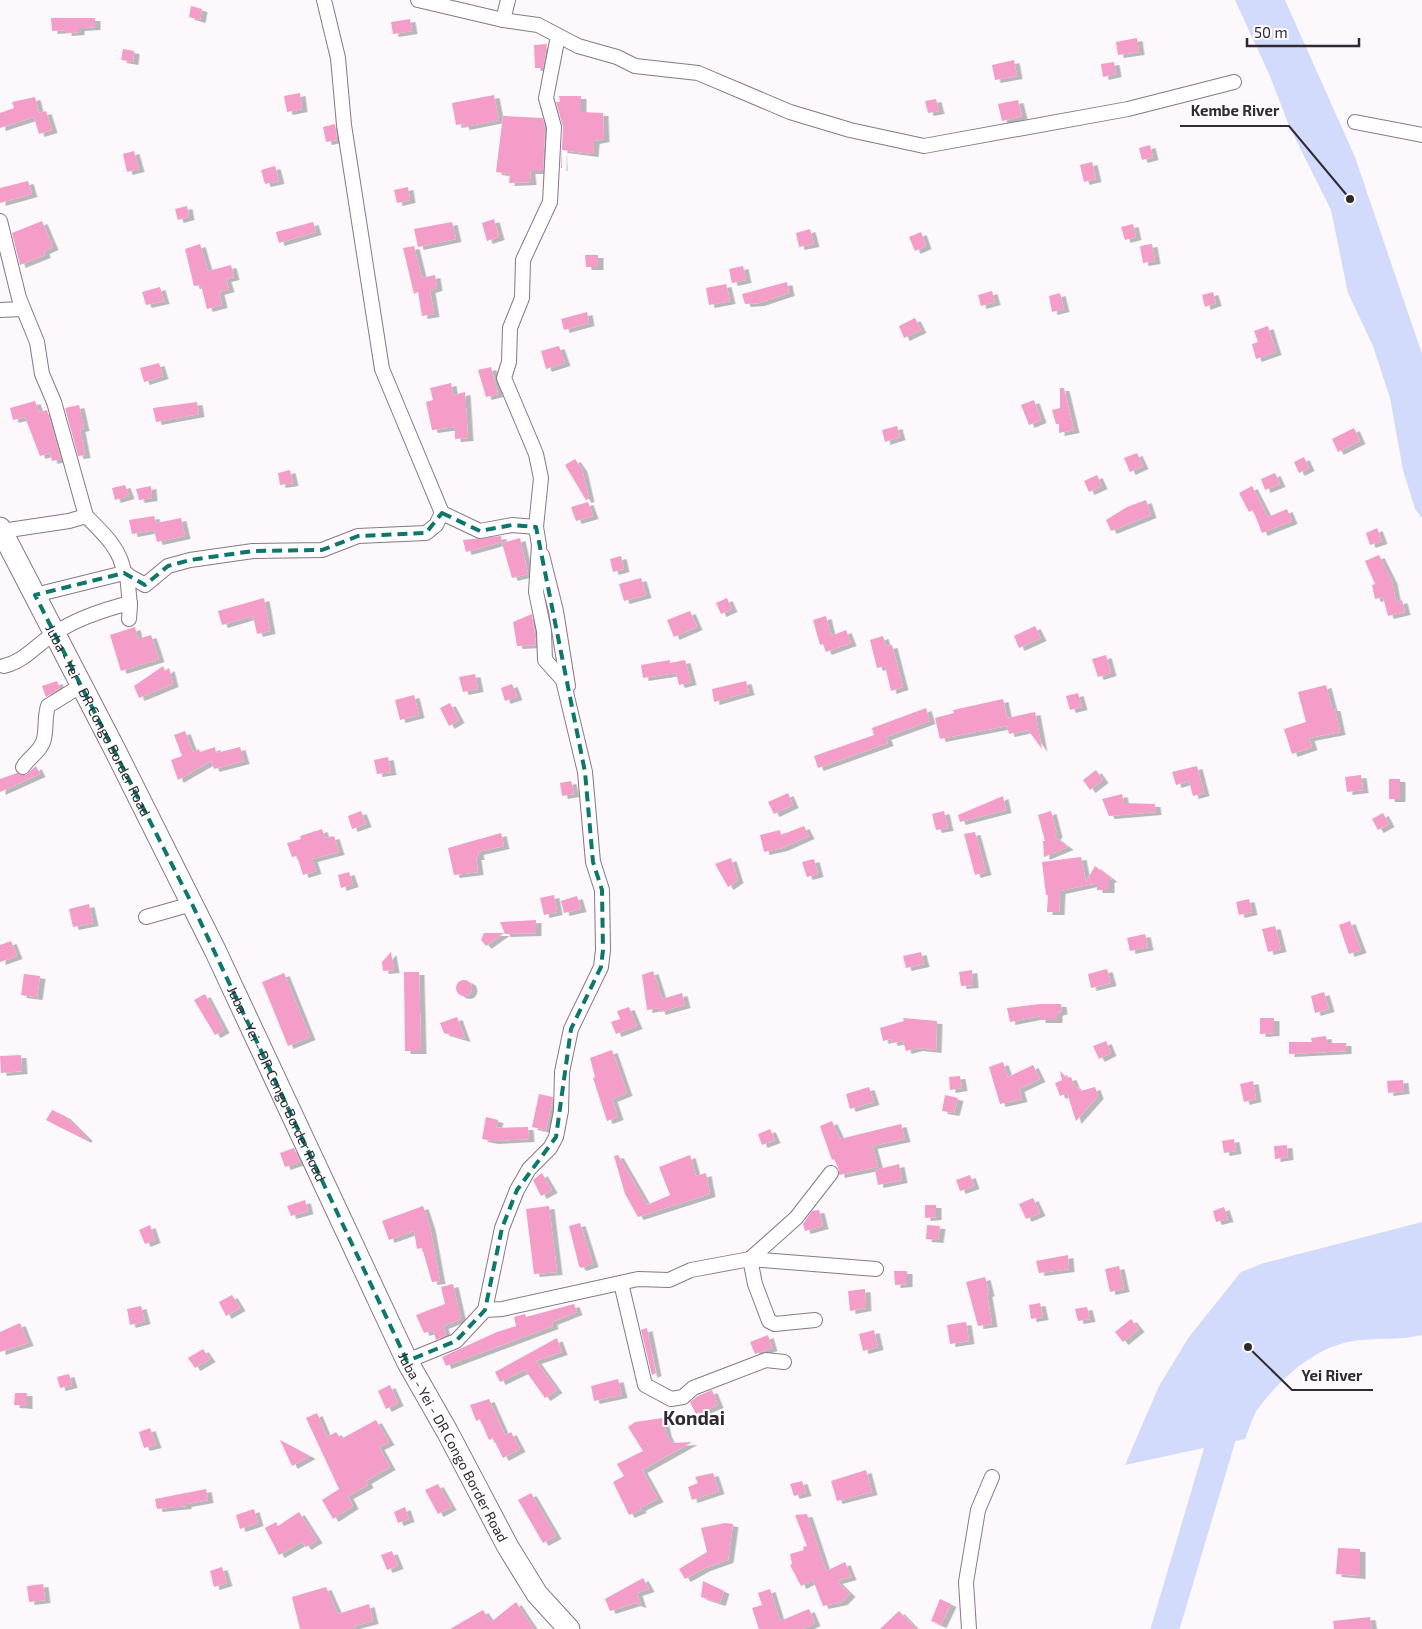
<svg xmlns="http://www.w3.org/2000/svg" width="1422" height="1629" font-family="'Exo 2',sans-serif">
<defs>
<filter id="shadow"><feDropShadow dx="5.5" dy="3" stdDeviation="0" flood-color="#0004"/></filter>
</defs>
<rect width="100%" height="100%" fill="#fcf8fc"/>
<!-- water -->
<g fill="#d2dbfc">
<polygon points="1235,0 1285,0 1355,157 1422,354 1422,518 1415,509 1403,470 1390,398 1373,346 1348,293 1331,210 1290,128 1269,74"/>
<path d="M1422 1222V1335C1402 1340 1382 1338 1361 1340 1319 1343 1281 1377 1257 1410 1252 1418 1249 1430 1245 1439L1125 1465 1159 1386 1189 1337 1241 1272 1264 1263Z"/>
</g>
<g fill="none" stroke-linecap="round" stroke-linejoin="round">
<!-- river -->
<polyline stroke="#d2dbfc" stroke-width="28" points="1165,1629 1230,1410"/>
</g>
<!-- building -->
<g fill="#f49dc8" filter="url(#shadow)">
<polygon points="191,6 202,9 200,20 189,17"/>
<polygon points="51,18 95,18 95,27 79,28 79,32 66,33 66,30 52,31"/>
<polygon points="410,19 412,31 393,34 391,22"/>
<polygon points="1137,38 1139,52 1118,55 1116,42"/>
<polygon points="547,44 543,68 535,68 534,45"/>
<polygon points="123,49 134,51 133,62 121,60"/>
<polygon points="1014,60 1017,76 995,80 992,65"/>
<polygon points="1114,62 1116,74 1103,77 1101,64"/>
<polygon points="300,93 302,109 287,112 284,96"/>
<polygon points="494,95 499,120 464,127 463,124 456,125 452,103"/>
<polygon points="559,96 581,96 581,112 603,113 604,139 594,141 593,154 562,150 562,168 561,168 563,127 556,102 560,102"/>
<polygon points="35,97 39,113 46,111 52,130 39,134 34,117 0,128 0,113 14,108 12,102"/>
<polygon points="936,99 939,111 928,113 925,101"/>
<polygon points="1018,100 1022,116 1002,121 998,104"/>
<polygon points="503,116 543,118 545,128 543,171 530,171 531,182 509,183 510,174 496,172"/>
<polygon points="335,124 337,140 326,142 323,127"/>
<polygon points="1150,145 1153,157 1142,160 1139,148"/>
<polygon points="134,151 139,169 127,172 123,154"/>
<polygon points="1092,162 1096,179 1084,182 1080,165"/>
<polygon points="275,166 279,181 265,184 261,170"/>
<polygon points="28,181 32,194 0,203 0,188"/>
<polygon points="408,187 410,200 397,203 394,190"/>
<polygon points="187,206 189,217 178,220 175,209"/>
<polygon points="494,219 499,237 487,241 482,223"/>
<polygon points="42,221 53,247 44,251 45,255 20,265 12,233"/>
<polygon points="313,222 316,232 279,243 276,232"/>
<polygon points="452,222 456,239 418,247 414,229"/>
<polygon points="1133,224 1136,237 1125,240 1121,227"/>
<polygon points="810,229 814,244 799,247 796,233"/>
<polygon points="921,232 926,246 915,251 909,237"/>
<polygon points="200,244 208,271 231,265 234,277 226,279 229,289 219,292 222,305 207,309 201,285 194,286 185,249"/>
<polygon points="1152,244 1155,261 1143,263 1140,246"/>
<polygon points="414,246 422,278 435,275 437,288 430,290 434,314 422,316 418,292 414,294 403,248"/>
<polygon points="585,255 598,255 598,267 586,267"/>
<polygon points="743,266 746,280 732,283 729,269"/>
<polygon points="787,282 789,293 759,303 745,304 742,294"/>
<polygon points="726,284 730,301 709,305 706,288"/>
<polygon points="160,287 164,301 146,305 142,292"/>
<polygon points="992,291 995,302 981,306 978,295"/>
<polygon points="1213,292 1216,303 1205,307 1202,295"/>
<polygon points="1060,293 1064,309 1052,312 1049,296"/>
<polygon points="587,312 589,323 564,330 561,319"/>
<polygon points="915,318 921,330 904,338 899,326"/>
<polygon points="1268,326 1276,352 1256,359 1252,344 1258,342 1254,331"/>
<polygon points="559,346 565,363 546,369 541,351"/>
<polygon points="159,363 163,376 144,382 140,368"/>
<polygon points="491,367 498,394 486,397 478,370"/>
<polygon points="451,383 453,395 465,392 468,438 455,439 455,427 432,430 426,402 433,400 430,388"/>
<polygon points="1060,388 1064,388 1074,430 1059,433 1059,424 1056,424 1052,410 1060,408"/>
<polygon points="1034,400 1041,420 1029,425 1021,405"/>
<polygon points="35,401 39,412 47,410 61,459 52,461 50,453 40,456 25,417 13,420 10,408"/>
<polygon points="197,402 199,414 156,422 153,408"/>
<polygon points="79,405 84,428 80,429 85,455 78,456 65,408"/>
<polygon points="897,426 900,437 885,442 882,430"/>
<polygon points="1354,428 1360,441 1338,452 1332,439"/>
<polygon points="1137,453 1143,466 1130,472 1124,458"/>
<polygon points="1304,457 1309,468 1299,473 1294,462"/>
<polygon points="575,459 582,469 589,499 586,500 565,465"/>
<polygon points="290,470 293,483 280,485 278,473"/>
<polygon points="1275,473 1280,484 1265,490 1261,479"/>
<polygon points="1097,475 1102,486 1089,492 1084,481"/>
<polygon points="125,485 129,496 115,500 112,488"/>
<polygon points="151,486 152,498 139,500 136,489"/>
<polygon points="1252,486 1268,517 1287,509 1292,521 1262,533 1253,510 1249,512 1239,493"/>
<polygon points="1146,500 1151,515 1111,531 1106,520 1127,507"/>
<polygon points="588,502 593,516 576,521 571,507"/>
<polygon points="154,516 156,523 181,518 185,536 157,542 154,530 132,534 129,520"/>
<polygon points="1377,528 1382,541 1370,545 1366,533"/>
<polygon points="501,536 502,542 466,552 463,540"/>
<polygon points="520,538 528,574 512,578 502,543"/>
<polygon points="1379,555 1392,581 1396,602 1402,600 1405,612 1388,616 1383,597 1375,599 1372,585 1375,584 1365,561"/>
<polygon points="621,556 624,569 613,572 610,559"/>
<polygon points="641,578 646,595 624,601 619,584"/>
<polygon points="264,598 270,631 257,634 253,616 222,625 218,611"/>
<polygon points="727,598 732,609 721,614 716,603"/>
<polygon points="690,611 697,627 674,637 667,620"/>
<polygon points="532,614 536,645 517,646 513,622"/>
<polygon points="826,616 831,636 846,630 851,643 826,652 823,644 820,645 813,620"/>
<polygon points="1035,626 1041,638 1019,648 1014,636"/>
<polygon points="135,627 138,639 151,635 159,659 121,671 110,635"/>
<polygon points="883,636 886,646 892,645 903,687 891,691 885,666 877,668 870,640"/>
<polygon points="1106,655 1111,673 1098,677 1092,659"/>
<polygon points="670,660 670,663 685,660 691,682 679,685 676,673 643,678 641,665"/>
<polygon points="163,666 165,671 169,668 173,684 139,698 134,686"/>
<polygon points="475,674 478,689 463,692 459,677"/>
<polygon points="57,681 60,688 46,697 42,686"/>
<polygon points="746,681 749,692 714,702 712,689"/>
<polygon points="512,684 517,697 505,701 501,688"/>
<polygon points="1326,685 1332,708 1335,708 1340,732 1309,738 1312,747 1292,754 1284,729 1306,722 1298,692"/>
<polygon points="1078,693 1082,707 1070,710 1066,696"/>
<polygon points="414,695 419,715 400,720 395,700"/>
<polygon points="1003,699 1007,718 1035,712 1042,749 1028,730 1009,734 1007,726 940,739 935,718 954,713 953,710"/>
<polygon points="450,703 459,720 449,726 440,708"/>
<polygon points="926,708 930,721 886,737 888,743 818,768 814,756 874,735 872,728"/>
<polygon points="185,731 193,752 199,749 200,752 215,747 216,753 240,747 244,761 214,769 211,761 178,780 171,760 182,756 174,735"/>
<polygon points="388,757 391,772 377,774 374,760"/>
<polygon points="36,766 40,774 0,792 0,779 17,773 26,775"/>
<polygon points="1197,766 1204,793 1193,796 1189,781 1176,785 1172,772"/>
<polygon points="1096,770 1103,780 1090,790 1083,780"/>
<polygon points="1361,775 1363,790 1347,792 1345,777"/>
<rect x="1389" y="779" width="11" height="20"/>
<polygon points="571,781 574,794 562,796 560,783"/>
<polygon points="788,793 793,805 774,814 768,802"/>
<polygon points="1122,794 1124,803 1155,804 1156,812 1109,816 1102,799"/>
<polygon points="1003,796 1006,810 960,822 958,815"/>
<polygon points="361,811 366,824 352,829 348,816"/>
<polygon points="944,811 948,828 936,830 932,814"/>
<polygon points="1051,811 1057,834 1055,837 1068,847 1044,857 1043,841 1045,841 1038,815"/>
<polygon points="1383,813 1389,824 1378,830 1372,819"/>
<polygon points="804,826 809,836 782,848 764,852 760,835 780,830 781,835"/>
<polygon points="322,829 325,838 334,836 339,852 312,859 316,871 303,875 297,856 292,857 287,843 301,839 300,836"/>
<polygon points="975,832 986,872 975,875 964,834"/>
<polygon points="501,833 504,846 478,852 479,857 476,857 478,872 454,875 448,848"/>
<polygon points="1081,857 1086,882 1095,866 1112,879 1109,880 1109,890 1097,890 1097,883 1060,891 1059,912 1047,912 1048,895 1046,895 1042,862"/>
<polygon points="731,858 738,880 728,887 715,864"/>
<polygon points="814,859 818,874 807,877 802,862"/>
<polygon points="349,872 353,884 341,888 338,875"/>
<polygon points="554,895 557,912 544,915 540,898"/>
<polygon points="577,896 581,909 564,913 561,901"/>
<polygon points="1249,899 1252,912 1239,915 1236,902"/>
<polygon points="89,904 93,923 73,927 69,909"/>
<polygon points="536,920 536,933 505,934 500,922"/>
<polygon points="1350,921 1361,950 1349,954 1339,925"/>
<polygon points="1275,926 1281,949 1268,952 1262,929"/>
<polygon points="484,933 504,933 486,946 481,940"/>
<polygon points="1145,934 1148,947 1130,951 1127,938"/>
<polygon points="11,941 17,956 0,962 0,945"/>
<polygon points="391,952 394,970 383,971 382,962"/>
<polygon points="921,952 924,964 906,968 903,956"/>
<polygon points="1107,969 1111,983 1091,988 1088,974"/>
<polygon points="972,970 973,985 961,986 959,972"/>
<polygon points="653,971 662,999 682,993 685,1005 660,1012 659,1008 647,1010 642,975"/>
<polygon points="404,972 419,972 421,1051 405,1051"/>
<polygon points="284,973 310,1037 288,1046 262,982"/>
<polygon points="24,974 40,976 37,997 21,995"/>
<circle cx="464" cy="988" r="8"/>
<polygon points="1324,992 1329,1009 1315,1013 1311,996"/>
<polygon points="205,994 224,1030 215,1035 194,1000"/>
<polygon points="1040,1004 1061,1004 1062,1011 1057,1013 1057,1020 1040,1020 1040,1016 1010,1022 1007,1008"/>
<polygon points="629,1007 637,1026 616,1034 611,1022 620,1019 617,1011"/>
<polygon points="457,1017 465,1039 444,1033 440,1023"/>
<polygon points="903,1018 937,1021 936,1050 917,1048 906,1051 903,1041 892,1043 891,1039 883,1041 880,1028 904,1021"/>
<polygon points="1260,1018 1274,1018 1274,1033 1260,1034"/>
<polygon points="1326,1036 1327,1043 1346,1043 1346,1051 1289,1054 1289,1042 1312,1042 1311,1038"/>
<polygon points="1106,1041 1111,1053 1099,1059 1093,1046"/>
<polygon points="612,1050 627,1093 612,1099 618,1117 607,1121 593,1078 595,1077 590,1058"/>
<polygon points="21,1055 22,1071 1,1073 0,1056"/>
<polygon points="1003,1062 1008,1077 1033,1065 1040,1079 1019,1089 1022,1099 1000,1104 989,1067"/>
<polygon points="1060,1071 1067,1078 1071,1077 1074,1085 1081,1091 1095,1087 1098,1096 1076,1121 1067,1093 1060,1096 1055,1083 1062,1080"/>
<polygon points="960,1076 962,1088 950,1090 949,1077"/>
<polygon points="1403,1080 1404,1091 1388,1093 1387,1081"/>
<polygon points="1253,1081 1256,1099 1244,1102 1240,1084"/>
<polygon points="869,1087 874,1102 850,1109 846,1094"/>
<polygon points="539,1094 553,1097 546,1130 532,1127"/>
<polygon points="945,1095 958,1098 954,1113 942,1111"/>
<polygon points="52,1110 65,1116 87,1138 86,1140 46,1120"/>
<polygon points="486,1117 498,1120 496,1128 528,1127 529,1139 493,1141 482,1139"/>
<polygon points="832,1121 840,1139 901,1124 905,1139 872,1146 878,1167 839,1175 839,1170 834,1159 832,1160 820,1126"/>
<polygon points="770,1129 775,1140 762,1145 758,1134"/>
<polygon points="1234,1139 1236,1151 1224,1153 1222,1141"/>
<polygon points="1287,1145 1288,1157 1275,1159 1274,1146"/>
<polygon points="294,1148 300,1162 285,1167 280,1153"/>
<polygon points="618,1155 647,1205 670,1195 659,1167 690,1155 696,1176 706,1173 710,1194 638,1217 625,1194 614,1156"/>
<polygon points="899,1164 902,1180 878,1185 875,1170"/>
<polygon points="542,1173 552,1190 541,1196 533,1180"/>
<polygon points="970,1175 974,1186 960,1191 956,1180"/>
<polygon points="1033,1198 1040,1213 1026,1219 1019,1204"/>
<polygon points="305,1200 308,1211 291,1216 287,1206"/>
<polygon points="925,1205 936,1205 936,1217 925,1218"/>
<polygon points="423,1206 430,1227 440,1281 432,1282 422,1248 417,1249 414,1231 389,1240 382,1221"/>
<polygon points="549,1206 557,1272 534,1274 526,1209"/>
<polygon points="1224,1207 1228,1219 1216,1222 1213,1211"/>
<polygon points="819,1210 823,1226 805,1231 803,1224 812,1211"/>
<polygon points="580,1223 593,1264 581,1268 579,1266 569,1226"/>
<polygon points="150,1225 155,1240 145,1244 139,1230"/>
<polygon points="927,1225 940,1226 938,1240 926,1239"/>
<polygon points="1068,1255 1069,1269 1039,1273 1036,1261"/>
<polygon points="1119,1266 1124,1289 1110,1292 1105,1269"/>
<polygon points="894,1271 907,1271 907,1284 895,1285"/>
<polygon points="985,1277 989,1293 987,1294 992,1324 978,1326 966,1282"/>
<polygon points="453,1284 461,1319 443,1326 446,1335 436,1340 433,1330 424,1333 416,1315 445,1304 441,1287"/>
<polygon points="865,1289 866,1308 850,1311 848,1291"/>
<polygon points="232,1295 240,1308 226,1316 219,1302"/>
<polygon points="1040,1303 1043,1317 1031,1319 1029,1305"/>
<polygon points="574,1304 577,1312 552,1322 553,1326 446,1366 442,1357 497,1332 516,1326 514,1317 525,1314 526,1317"/>
<polygon points="141,1306 145,1321 130,1325 127,1309"/>
<polygon points="1087,1307 1090,1319 1078,1321 1075,1309"/>
<polygon points="1131,1319 1139,1329 1123,1342 1115,1332"/>
<polygon points="966,1322 969,1341 950,1344 947,1325"/>
<polygon points="20,1323 28,1343 0,1352 0,1332"/>
<polygon points="647,1328 656,1373 652,1375 641,1330"/>
<polygon points="874,1330 878,1347 863,1351 859,1334"/>
<polygon points="768,1335 772,1348 755,1354 750,1342"/>
<polygon points="557,1338 562,1352 536,1361 557,1390 545,1398 525,1370 500,1382 495,1372"/>
<polygon points="203,1349 210,1359 195,1368 188,1358"/>
<polygon points="69,1374 72,1385 60,1388 57,1377"/>
<polygon points="618,1379 622,1395 594,1401 591,1386"/>
<polygon points="390,1385 398,1403 386,1409 378,1391"/>
<polygon points="712,1390 718,1405 696,1414 690,1402 698,1396"/>
<polygon points="15,1393 27,1393 27,1406 14,1405"/>
<polygon points="489,1399 505,1435 511,1432 520,1449 503,1458 493,1438 489,1440 480,1419 476,1421 470,1405"/>
<polygon points="317,1413 327,1437 336,1432 341,1439 376,1420 389,1442 379,1447 390,1467 366,1481 368,1485 348,1496 353,1506 333,1519 322,1500 339,1489 306,1418"/>
<polygon points="663,1418 666,1433 671,1443 692,1442 642,1470 658,1499 640,1508 641,1510 629,1515 613,1482 624,1476 617,1464 643,1451 628,1427 635,1422"/>
<polygon points="150,1428 156,1445 144,1448 139,1432"/>
<polygon points="280,1440 310,1456 292,1466"/>
<polygon points="866,1470 872,1492 837,1501 831,1481"/>
<polygon points="713,1473 719,1491 692,1500 688,1487 698,1483 695,1477"/>
<polygon points="802,1481 806,1493 794,1496 790,1484"/>
<polygon points="438,1484 451,1507 438,1514 425,1490"/>
<polygon points="206,1489 208,1500 186,1504 186,1506 157,1509 155,1499"/>
<polygon points="531,1493 556,1536 543,1543 518,1500"/>
<polygon points="405,1507 409,1519 398,1523 394,1512"/>
<polygon points="254,1509 258,1523 240,1529 236,1515"/>
<polygon points="299,1512 317,1540 306,1547 302,1542 279,1555 265,1528 276,1522 278,1526"/>
<polygon points="807,1514 826,1571 845,1562 851,1577 837,1581 850,1594 842,1602 823,1606 813,1580 801,1586 790,1565 792,1564 790,1554 804,1550 803,1547 807,1546 795,1515"/>
<polygon points="725,1523 733,1524 728,1560 705,1568 685,1579 679,1569 707,1552 701,1528"/>
<polygon points="1338,1548 1360,1549 1360,1576 1336,1574"/>
<polygon points="392,1551 398,1566 387,1570 381,1555"/>
<polygon points="222,1567 227,1583 214,1587 210,1571"/>
<polygon points="643,1578 649,1589 637,1593 641,1605 635,1603 610,1611 605,1599"/>
<polygon points="703,1581 724,1591 720,1603 701,1597"/>
<polygon points="43,1584 45,1600 29,1602 27,1586"/>
<polygon points="326,1587 338,1614 369,1604 373,1621 354,1626 355,1629 300,1629 292,1597"/>
<polygon points="770,1589 780,1621 809,1609 815,1623 803,1629 759,1629 752,1608 762,1605 758,1593"/>
<polygon points="940,1599 951,1604 941,1625 931,1621"/>
<polygon points="516,1602 534,1629 450,1629 483,1610 491,1622"/>
<polygon points="899,1611 916,1629 880,1629"/>
<polygon points="1370,1617 1372,1629 1334,1629 1333,1621"/>
</g>
<g fill="none" stroke-linecap="round" stroke-linejoin="round">
<defs>
<g id="street">
<polyline points="324,0 338,58 344,125 382,369 442,513 480,531 512,525 536,527 539,545 536,592 544,631 545,660 563,680 585,772 593,862 602,890 603,950 601,967 571,1029 562,1072 561,1111 556,1137 550,1148 529,1169 517,1190 502,1228 485,1310"/>
<polyline points="418,0 503,20 538,25 578,46 617,57 635,66 698,73 790,112 850,130 924,146 1128,109 1234,82"/>
<polyline points="503,20 508,0"/>
<polyline points="1355,122 1422,135"/>
<polyline points="0,221 19,298 37,342 42,374 54,402 86,516"/>
<polyline points="0,310 23,309"/>
<polyline points="536,527 541,478 536,454 504,378 509,362 510,328 522,298 523,260 550,202 554,127 546,98 558,36"/>
<path d="M2 531 69 521 86 516C103 533 121 549 124 573L145 585 168 566 190 560 253 551 322 550 358 536 426 533 436 525 442 513"/>
<polyline points="542,555 556,611 568,686"/>
<polyline points="127,574 130,606 129,619"/>
<polyline points="35,595 124,573"/>
<path d="M4 666C25 661 37 644 55 633 76 619 106 609 130 603"/>
<path d="M23 767C29 757 39 753 43 742 47 733 44 718 48 706L82 685"/>
<polyline points="146,917 192,904"/>
<polyline points="750,1259 796,1218 831,1173"/>
<polyline points="750,1259 755,1284 769,1321 775,1324 815,1320"/>
<polyline points="621,1283 645,1385 671,1399 683,1397 693,1388 766,1360 784,1362"/>
<polyline points="407,1361 456,1341 485,1310 502,1309 638,1279 669,1280 691,1270 750,1259 876,1269"/>
<polyline points="969,1629 966,1582 978,1510 992,1477"/>
</g>
<g id="primary">
<path id="s1" d="M0 528 115 750 215 950 407 1361 448 1433 508 1547 537 1594 569 1629"/>
</g>
</defs>
<!-- street casing -->
<use href="#street" stroke="#8a778b" stroke-width="16"/>
<!-- primary casing -->
<use href="#primary" stroke="#8a778b" stroke-width="23"/>
<!-- street -->
<use href="#street" stroke="#fff" stroke-width="14"/>
<!-- primary -->
<use href="#primary" stroke="#fff" stroke-width="21"/>
</g>
<!-- marked area -->
<path fill="none" stroke="#0f766e" stroke-width="4" stroke-dasharray="10 6" stroke-linejoin="round" d="M442 513 480 531 512 525 536 527 585 772 593 862 602 890 603 950 601 967 571 1029 556 1137 517 1190 502 1228 485 1310 456 1341 407 1361 192 904 35 595 124 573 145 585 168 566 190 560 253 551 322 550 358 536 426 533Z"/>
<g text-anchor="middle" dominant-baseline="central" stroke-width="4" stroke-linejoin="round" paint-order="stroke">
<!-- street labels -->
<g font-size="14" fill="#302931" stroke="#fff">
<text stroke="none"><textPath href="#s1" startOffset="216">Juba - Yei - DR Congo Border Road</textPath></text>
<text stroke="none"><textPath href="#s1" startOffset="621">Juba - Yei - DR Congo Border Road</textPath></text>
<text stroke="none"><textPath href="#s1" startOffset="1025">Juba - Yei - DR Congo Border Road</textPath></text>
</g>
<!-- district labels -->
<g font-size="19" font-weight="bold" fill="#302931" stroke="#fff">
<text x="694" y="1417">Kondai</text>
</g>
</g>
<!-- callouts -->
<path fill="none" stroke="#302931" stroke-width="2" d="M1350 199L1289 126H1180M1248 1347L1292 1390H1373"/>
<g fill="#302931" stroke="#fff" stroke-width="2">
<circle cx="1350" cy="199" r="5"/>
<circle cx="1248" cy="1347" r="5"/>
</g>
<g font-size="15" text-anchor="middle" font-weight="bold" fill="#302931" stroke="#fff" stroke-width="4" stroke-linejoin="round" paint-order="stroke">
<text x="1235" y="116">Kembe River</text>
<text x="1332" y="1381">Yei River</text>
</g>
<!-- scale -->
<path d="M1247 38v8h112v-8" fill="none" stroke="#302931" stroke-width="2.5"/>
<text x="1254" y="38" font-size="15" fill="#302931" stroke="#ffffff" stroke-width="4" paint-order="stroke">50 m</text>
</svg>
